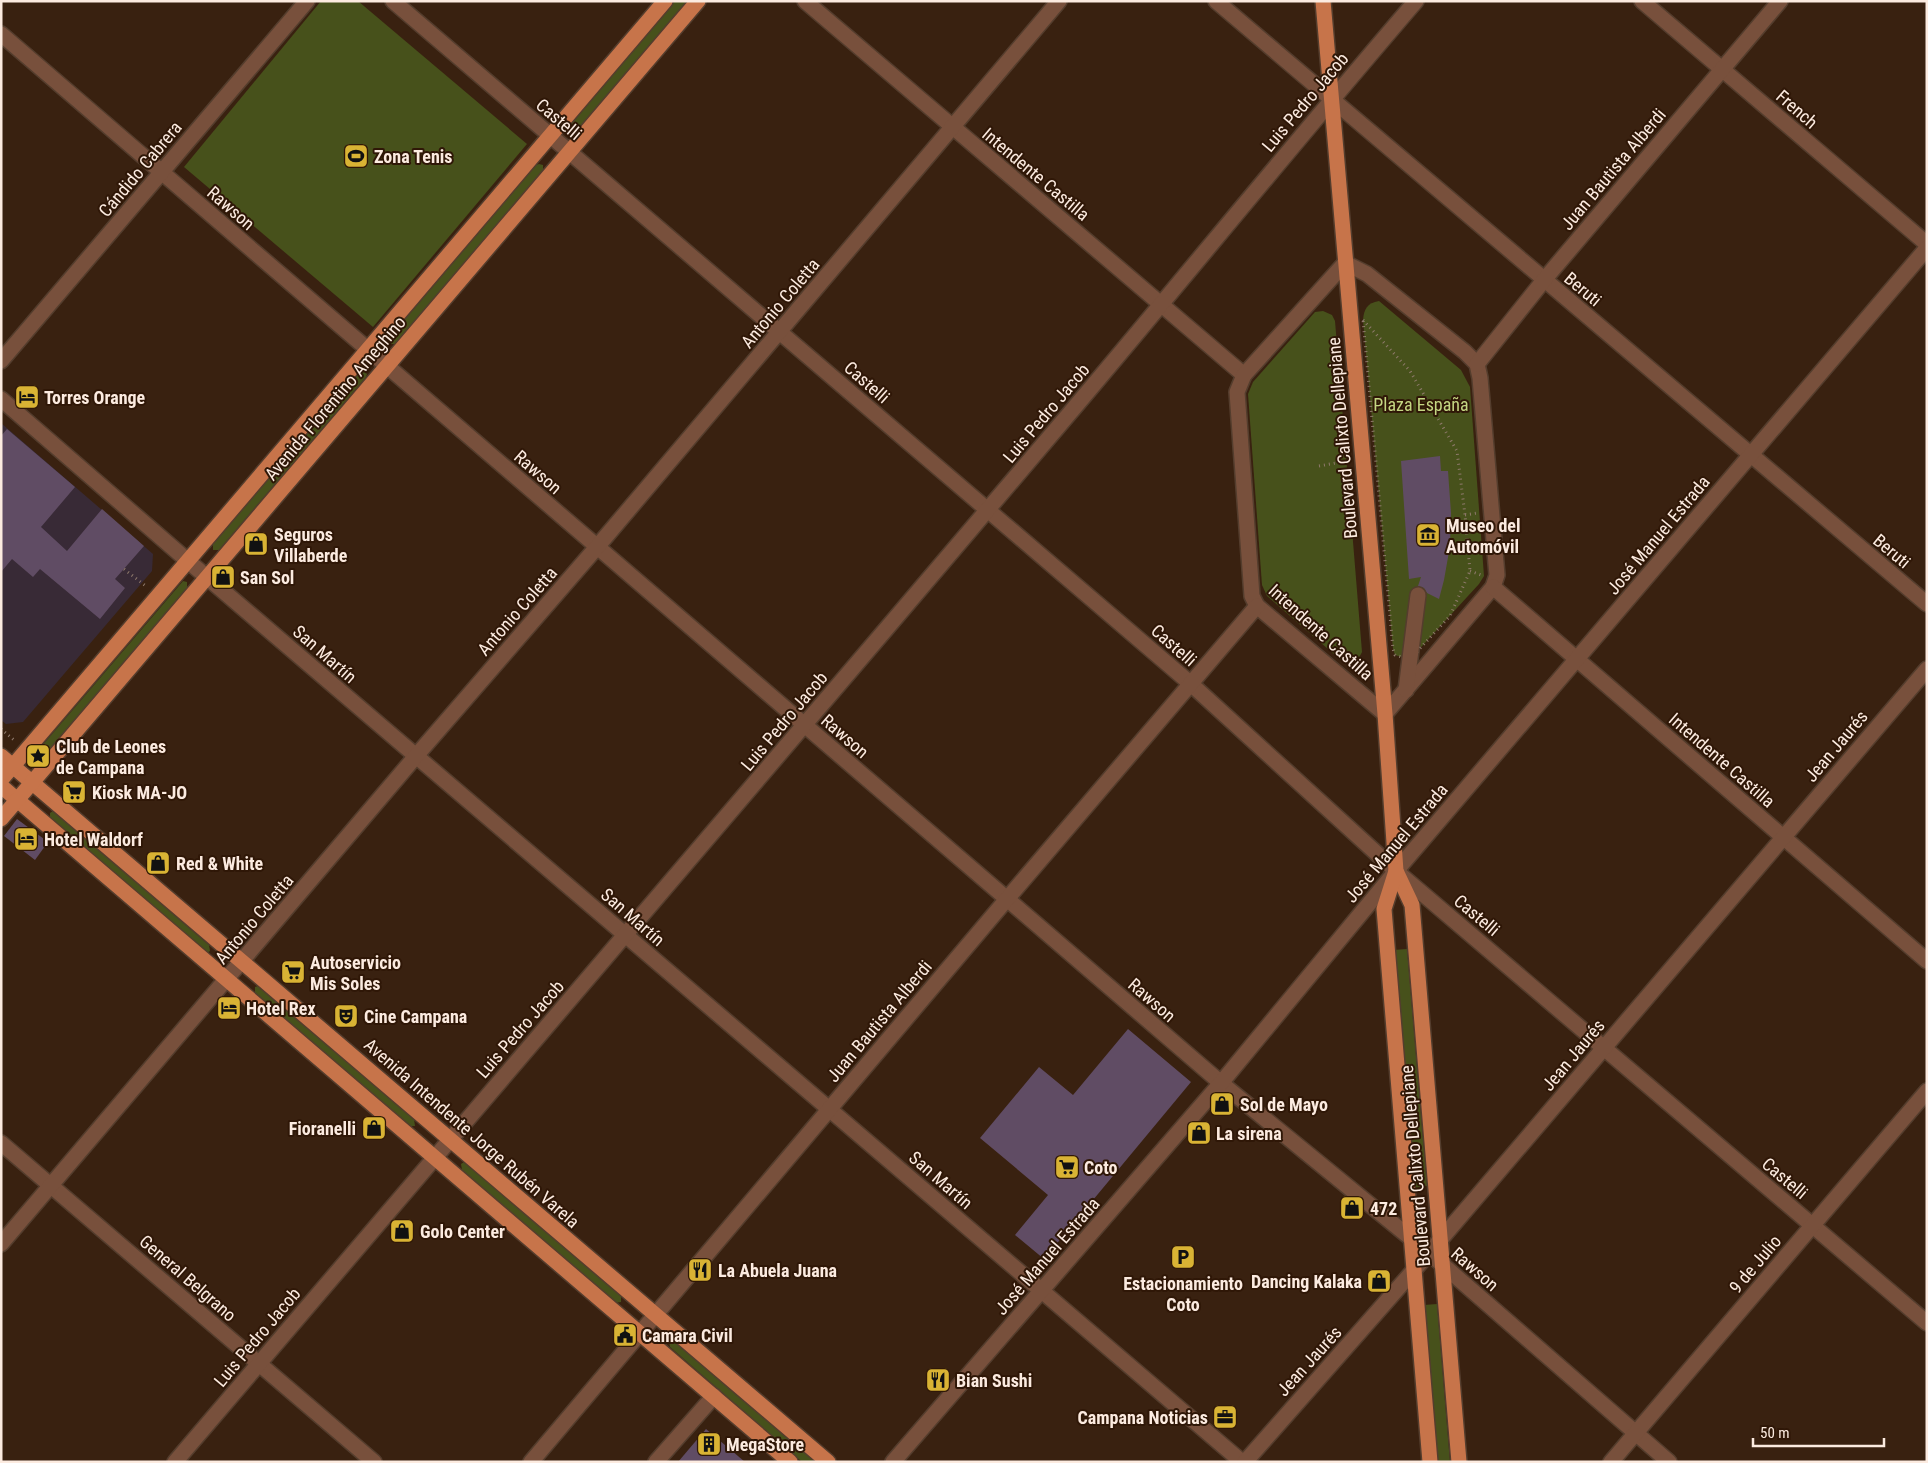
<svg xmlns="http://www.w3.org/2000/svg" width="1928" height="1463" font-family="'Roboto Condensed',sans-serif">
<rect width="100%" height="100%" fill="#392110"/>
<!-- education -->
<polygon fill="#382a36" points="1,423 153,554 152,571 23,722 6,724 1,720"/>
<!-- green -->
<g fill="#47511b">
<polygon points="321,1 358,1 527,144 373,327 184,167"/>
<polygon points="675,1 687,1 575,134 568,134 568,128"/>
<polygon points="539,164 543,165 543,171 396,344 389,344 388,341 389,338 536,165"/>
<path d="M1379 301 1461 370 1470 387 1484 576 1479 584 1412 657 1405 658 1395 655 1393 649 1363 320C1364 309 1367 303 1379 301Z"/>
<path d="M1323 311 1332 315 1335 321 1362 652C1358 661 1353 662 1344 663L1267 596 1262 585 1248 394 1253 382 1315 312Z"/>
<polygon points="363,370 367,374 366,377 219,550 213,550 213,544 360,371"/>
<polygon points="183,581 187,582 187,588 40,761 34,761 34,755"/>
<polygon points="53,811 209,945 210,951 207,953 50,819 50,813"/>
<polygon points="1407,949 1427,1186 1413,1188 1393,950"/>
<polygon points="258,986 414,1119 415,1126 408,1126 255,994 255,987"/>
<polygon points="464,1162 621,1296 621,1302 615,1303 462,1170 461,1164"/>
<polygon points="1437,1304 1450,1462 1437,1462 1424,1305"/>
<polygon points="672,1340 676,1341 816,1462 802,1462 670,1347 669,1341"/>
</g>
<!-- building -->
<g fill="#604c64">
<polygon points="7,429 75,487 41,527 67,551 102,509 144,546 115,579 125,588 100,619 40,569 33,577 12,559 1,572 1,436"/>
<polygon points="1440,456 1441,471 1448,471 1451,513 1450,546 1444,580 1439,599 1427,593 1424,588 1418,586 1421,577 1409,579 1401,461"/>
<polygon points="17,819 48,842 35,860 4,836"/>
<polygon points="1128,1029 1191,1082 1044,1259 1015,1235 1048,1195 980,1138 1039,1067 1073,1095"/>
<polygon points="706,1429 745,1462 678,1462"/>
</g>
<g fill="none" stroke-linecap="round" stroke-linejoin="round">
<defs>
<g id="minor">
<polyline points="393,1 1191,684 1396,871 1927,1323"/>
<polyline points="805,1 1244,375"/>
<polyline points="1216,1 1927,604"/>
<polyline points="1642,1 1927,244"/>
<polyline points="1,34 1221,1083 1429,1253 1669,1462"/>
<polygon points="1345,263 1367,274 1465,352 1477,364 1480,378 1497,575 1493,587 1385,714 1257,606 1252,596 1237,392 1244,375"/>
<polyline points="1,361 307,1"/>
<polyline points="1477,364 1544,280 1780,1"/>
<polyline points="1,399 188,561 1242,1462"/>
<polyline points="1493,587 1927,961"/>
<polyline points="1406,690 1418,595"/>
<polyline points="1,1143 374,1462"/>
<polyline points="1,1244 416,756 597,547 1059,1"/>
<path d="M175 1462C473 1112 772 764 1069 414 1185 277 1298 138 1416 1"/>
<polyline points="531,1462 1007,899 1257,606"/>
<polyline points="656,1462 714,1396"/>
<polyline points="893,1462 1221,1083 1396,871 1927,248"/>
<polyline points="1245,1462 1429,1253 1927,669"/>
<polyline points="1611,1462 1927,1091"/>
</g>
<g id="major">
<polyline points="1323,1 1385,714 1396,871 1412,905 1459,1462"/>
<polyline points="1,756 828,1462"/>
<polyline points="1,780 665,1"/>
<polyline points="1,786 790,1462"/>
<polyline points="1,819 698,1"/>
<polyline points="1396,871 1384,909 1430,1462"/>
</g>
</defs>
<!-- minor casing -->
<use href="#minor" stroke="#543d2d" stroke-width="18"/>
<!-- major casing -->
<use href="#major" stroke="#543d2d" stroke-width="18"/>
<!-- path -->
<g stroke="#8f7a6c" stroke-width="3" stroke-dasharray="1 4" stroke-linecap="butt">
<polygon points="1363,320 1410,371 1457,451 1465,515 1470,571 1450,616 1412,657 1405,658 1395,655 1393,649"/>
<polyline points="1319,466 1347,461"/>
<polyline points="1465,515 1477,513"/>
<polyline points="124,569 147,587"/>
<polyline points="1470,571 1481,575"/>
<polyline points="1,729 14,740"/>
</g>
<!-- minor -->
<use href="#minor" stroke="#78503c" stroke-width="15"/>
<!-- major -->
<use href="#major" stroke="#c7744a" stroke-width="15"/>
</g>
<!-- icons -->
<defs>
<symbol id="stadium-square" viewBox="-11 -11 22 22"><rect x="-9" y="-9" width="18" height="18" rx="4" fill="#d9b334" stroke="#2f1707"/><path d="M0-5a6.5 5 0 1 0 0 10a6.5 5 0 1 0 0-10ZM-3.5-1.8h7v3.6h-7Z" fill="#111"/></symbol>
<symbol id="hotel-square" viewBox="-11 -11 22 22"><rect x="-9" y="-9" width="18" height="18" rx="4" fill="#d9b334" stroke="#2f1707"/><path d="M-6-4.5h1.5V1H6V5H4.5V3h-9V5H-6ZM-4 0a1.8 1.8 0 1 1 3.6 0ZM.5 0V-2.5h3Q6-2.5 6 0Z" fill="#111"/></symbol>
<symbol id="museum-square" viewBox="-11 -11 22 22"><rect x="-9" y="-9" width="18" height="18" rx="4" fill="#d9b334" stroke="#2f1707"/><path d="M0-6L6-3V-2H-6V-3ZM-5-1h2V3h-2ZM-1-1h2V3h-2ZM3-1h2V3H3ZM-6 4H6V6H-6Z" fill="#111"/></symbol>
<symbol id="shop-square" viewBox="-11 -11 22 22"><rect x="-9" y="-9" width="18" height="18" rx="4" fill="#d9b334" stroke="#2f1707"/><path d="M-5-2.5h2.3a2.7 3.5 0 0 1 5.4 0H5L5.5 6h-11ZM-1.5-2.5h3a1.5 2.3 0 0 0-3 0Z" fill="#111"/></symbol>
<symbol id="sight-square" viewBox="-11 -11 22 22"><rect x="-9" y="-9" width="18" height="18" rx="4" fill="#d9b334" stroke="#2f1707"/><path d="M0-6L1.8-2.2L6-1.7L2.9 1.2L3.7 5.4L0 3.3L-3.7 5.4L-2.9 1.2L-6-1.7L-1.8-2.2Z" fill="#111"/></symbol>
<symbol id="supermarket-square" viewBox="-11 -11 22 22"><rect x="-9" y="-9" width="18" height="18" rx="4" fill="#d9b334" stroke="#2f1707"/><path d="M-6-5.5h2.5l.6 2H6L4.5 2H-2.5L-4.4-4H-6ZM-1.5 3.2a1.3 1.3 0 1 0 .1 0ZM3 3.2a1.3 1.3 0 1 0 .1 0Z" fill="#111"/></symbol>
<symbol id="theatre-square" viewBox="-11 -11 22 22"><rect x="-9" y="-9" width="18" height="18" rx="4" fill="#d9b334" stroke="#2f1707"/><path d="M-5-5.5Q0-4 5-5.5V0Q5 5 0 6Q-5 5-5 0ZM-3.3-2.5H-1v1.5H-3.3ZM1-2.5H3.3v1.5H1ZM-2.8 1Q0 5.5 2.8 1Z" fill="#111"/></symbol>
<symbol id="parking-square" viewBox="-11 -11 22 22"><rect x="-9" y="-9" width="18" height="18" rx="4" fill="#d9b334" stroke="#2f1707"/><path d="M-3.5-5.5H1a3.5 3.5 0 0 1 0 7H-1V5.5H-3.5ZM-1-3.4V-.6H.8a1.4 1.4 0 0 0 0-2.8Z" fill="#111"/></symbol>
<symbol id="restaurant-square" viewBox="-11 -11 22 22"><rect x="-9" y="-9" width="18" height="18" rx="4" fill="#d9b334" stroke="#2f1707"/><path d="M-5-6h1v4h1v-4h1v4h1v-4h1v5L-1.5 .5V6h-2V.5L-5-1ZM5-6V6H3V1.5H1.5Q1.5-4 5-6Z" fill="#111"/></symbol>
<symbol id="civic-square" viewBox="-11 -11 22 22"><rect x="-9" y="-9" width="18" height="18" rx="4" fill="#d9b334" stroke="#2f1707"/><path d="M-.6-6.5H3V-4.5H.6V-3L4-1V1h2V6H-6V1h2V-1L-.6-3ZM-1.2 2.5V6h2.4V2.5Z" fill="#111"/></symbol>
<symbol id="office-square" viewBox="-11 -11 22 22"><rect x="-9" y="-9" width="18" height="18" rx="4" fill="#d9b334" stroke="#2f1707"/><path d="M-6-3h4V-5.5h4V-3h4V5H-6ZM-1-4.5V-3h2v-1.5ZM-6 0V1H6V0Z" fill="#111"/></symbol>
<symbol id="building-square" viewBox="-11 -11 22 22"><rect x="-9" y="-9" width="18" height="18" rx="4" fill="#d9b334" stroke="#2f1707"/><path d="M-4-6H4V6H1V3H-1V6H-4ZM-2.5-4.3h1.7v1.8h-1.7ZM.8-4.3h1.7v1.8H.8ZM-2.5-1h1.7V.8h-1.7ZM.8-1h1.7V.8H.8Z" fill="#111"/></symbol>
</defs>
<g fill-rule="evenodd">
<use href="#stadium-square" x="342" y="142" width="28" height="28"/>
<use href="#hotel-square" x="13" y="383" width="28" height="28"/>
<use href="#museum-square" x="1414" y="521" width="28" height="28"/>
<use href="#shop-square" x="242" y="530" width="28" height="28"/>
<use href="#shop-square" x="209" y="563" width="28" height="28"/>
<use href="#sight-square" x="24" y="742" width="28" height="28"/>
<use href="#supermarket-square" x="60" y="778" width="28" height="28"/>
<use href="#hotel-square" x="12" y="825" width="28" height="28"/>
<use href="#shop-square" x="144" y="849" width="28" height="28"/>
<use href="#supermarket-square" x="279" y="958" width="28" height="28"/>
<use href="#hotel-square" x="215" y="994" width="28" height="28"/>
<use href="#theatre-square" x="332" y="1002" width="28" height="28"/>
<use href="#shop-square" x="1208" y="1090" width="28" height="28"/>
<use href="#shop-square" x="360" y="1114" width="28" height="28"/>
<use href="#shop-square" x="1185" y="1119" width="28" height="28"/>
<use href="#supermarket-square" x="1053" y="1153" width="28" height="28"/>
<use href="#shop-square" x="1338" y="1194" width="28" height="28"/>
<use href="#shop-square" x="388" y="1217" width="28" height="28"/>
<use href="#parking-square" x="1169" y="1243" width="28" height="28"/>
<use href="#restaurant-square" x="686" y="1256" width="28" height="28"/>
<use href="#shop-square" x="1365" y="1267" width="28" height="28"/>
<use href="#civic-square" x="611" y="1321" width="28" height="28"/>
<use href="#restaurant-square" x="924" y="1366" width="28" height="28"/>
<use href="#office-square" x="1211" y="1403" width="28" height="28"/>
<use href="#building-square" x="695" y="1430" width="28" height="28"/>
</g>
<g text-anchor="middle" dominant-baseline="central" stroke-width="4" stroke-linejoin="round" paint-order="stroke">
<!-- street labels -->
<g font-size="18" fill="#fcebe0" stroke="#2f1707">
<text transform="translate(1305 102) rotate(-50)">Luis Pedro Jacob</text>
<text transform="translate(1797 109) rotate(41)">French</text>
<text transform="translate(559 119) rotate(40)">Castelli</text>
<text transform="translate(140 169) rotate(-50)">Cándido Cabrera</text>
<text transform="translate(1613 169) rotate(-50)">Juan Bautista Alberdi</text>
<text transform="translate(1036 174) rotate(40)">Intendente Castilla</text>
<text transform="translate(231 208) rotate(41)">Rawson</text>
<text transform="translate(1583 289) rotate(40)">Beruti</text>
<text transform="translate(780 303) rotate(-50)">Antonio Coletta</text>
<text transform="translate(867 382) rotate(41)">Castelli</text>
<text transform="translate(335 398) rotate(-50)">Avenida Florentino Ameghino</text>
<text transform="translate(1046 413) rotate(-50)">Luis Pedro Jacob</text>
<text transform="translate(1342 438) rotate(-95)">Boulevard Calixto Dellepiane</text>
<text transform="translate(538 472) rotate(41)">Rawson</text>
<text transform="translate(1658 535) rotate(-50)">José Manuel Estrada</text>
<text transform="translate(1892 551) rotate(40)">Beruti</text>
<text transform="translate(517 611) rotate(-49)">Antonio Coletta</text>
<text transform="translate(1321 632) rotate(42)">Intendente Castilla</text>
<text transform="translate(1174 645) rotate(41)">Castelli</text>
<text transform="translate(325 654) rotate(41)">San Martín</text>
<text transform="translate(784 721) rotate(-50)">Luis Pedro Jacob</text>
<text transform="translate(845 736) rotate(41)">Rawson</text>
<text transform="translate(1836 746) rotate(-50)">Jean Jaurés</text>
<text transform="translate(1722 760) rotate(41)">Intendente Castilla</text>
<text transform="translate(1396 843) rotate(-50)">José Manuel Estrada</text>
<text transform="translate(1477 915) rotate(40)">Castelli</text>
<text transform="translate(633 917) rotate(41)">San Martín</text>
<text transform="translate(254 919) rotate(-50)">Antonio Coletta</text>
<text transform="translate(1152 1000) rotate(41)">Rawson</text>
<text transform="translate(879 1021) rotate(-50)">Juan Bautista Alberdi</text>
<text transform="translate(520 1029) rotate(-49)">Luis Pedro Jacob</text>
<text transform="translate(1573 1055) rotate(-50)">Jean Jaurés</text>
<text transform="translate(472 1133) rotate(41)">Avenida Intendente Jorge Rubén Varela</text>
<text transform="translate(1415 1166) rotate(-95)">Boulevard Calixto Dellepiane</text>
<text transform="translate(1785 1178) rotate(40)">Castelli</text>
<text transform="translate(941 1180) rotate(41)">San Martín</text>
<text transform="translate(1047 1256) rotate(-49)">José Manuel Estrada</text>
<text transform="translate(1755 1264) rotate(-50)">9 de Julio</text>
<text transform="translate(1475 1269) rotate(41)">Rawson</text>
<text transform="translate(188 1278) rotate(41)">General Belgrano</text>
<text transform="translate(257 1337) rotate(-50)">Luis Pedro Jacob</text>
<text transform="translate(1309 1361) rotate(-48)">Jean Jaurés</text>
</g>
<!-- poi labels -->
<g font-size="18" font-weight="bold" fill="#fcebe0" stroke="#2f1707" text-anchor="start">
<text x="374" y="156">Zona Tenis</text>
<text x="44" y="397">Torres Orange</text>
<text x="1446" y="525">Museo del<tspan x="1446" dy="21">Automóvil</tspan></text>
<text x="274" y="534">Seguros<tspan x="274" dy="21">Villaberde</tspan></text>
<text x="240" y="577">San Sol</text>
<text x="56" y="746">Club de Leones<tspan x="56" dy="21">de Campana</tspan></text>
<text x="92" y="792">Kiosk MA-JO</text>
<text x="44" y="839">Hotel Waldorf</text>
<text x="176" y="863">Red &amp; White</text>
<text x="310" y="962">Autoservicio<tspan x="310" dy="21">Mis Soles</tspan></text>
<text x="246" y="1008">Hotel Rex</text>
<text x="364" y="1016">Cine Campana</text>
<text x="1240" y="1104">Sol de Mayo</text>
<text x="356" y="1128" text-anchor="end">Fioranelli</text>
<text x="1216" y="1133">La sirena</text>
<text x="1084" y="1167">Coto</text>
<text x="1370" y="1208">472</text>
<text x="420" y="1231">Golo Center</text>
<text x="718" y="1270">La Abuela Juana</text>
<text x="1362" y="1281" text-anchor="end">Dancing Kalaka</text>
<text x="1183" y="1283" text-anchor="middle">Estacionamiento<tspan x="1183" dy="21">Coto</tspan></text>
<text x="642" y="1335">Camara Civil</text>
<text x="956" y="1380">Bian Sushi</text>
<text x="1208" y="1417" text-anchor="end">Campana Noticias</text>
<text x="726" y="1444">MegaStore</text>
</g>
<!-- park labels -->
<g font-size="18" fill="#c4d682" stroke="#2f1707">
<text x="1421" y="404">Plaza España</text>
</g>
</g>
<!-- border -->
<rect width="1928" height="1463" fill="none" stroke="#fcebe0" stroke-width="5"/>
<!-- scale -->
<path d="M1753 1438v8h131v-8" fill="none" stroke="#fcebe0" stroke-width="2.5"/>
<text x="1760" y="1438" font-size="15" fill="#fcebe0" stroke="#2f1707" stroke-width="4" paint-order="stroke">50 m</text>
</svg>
